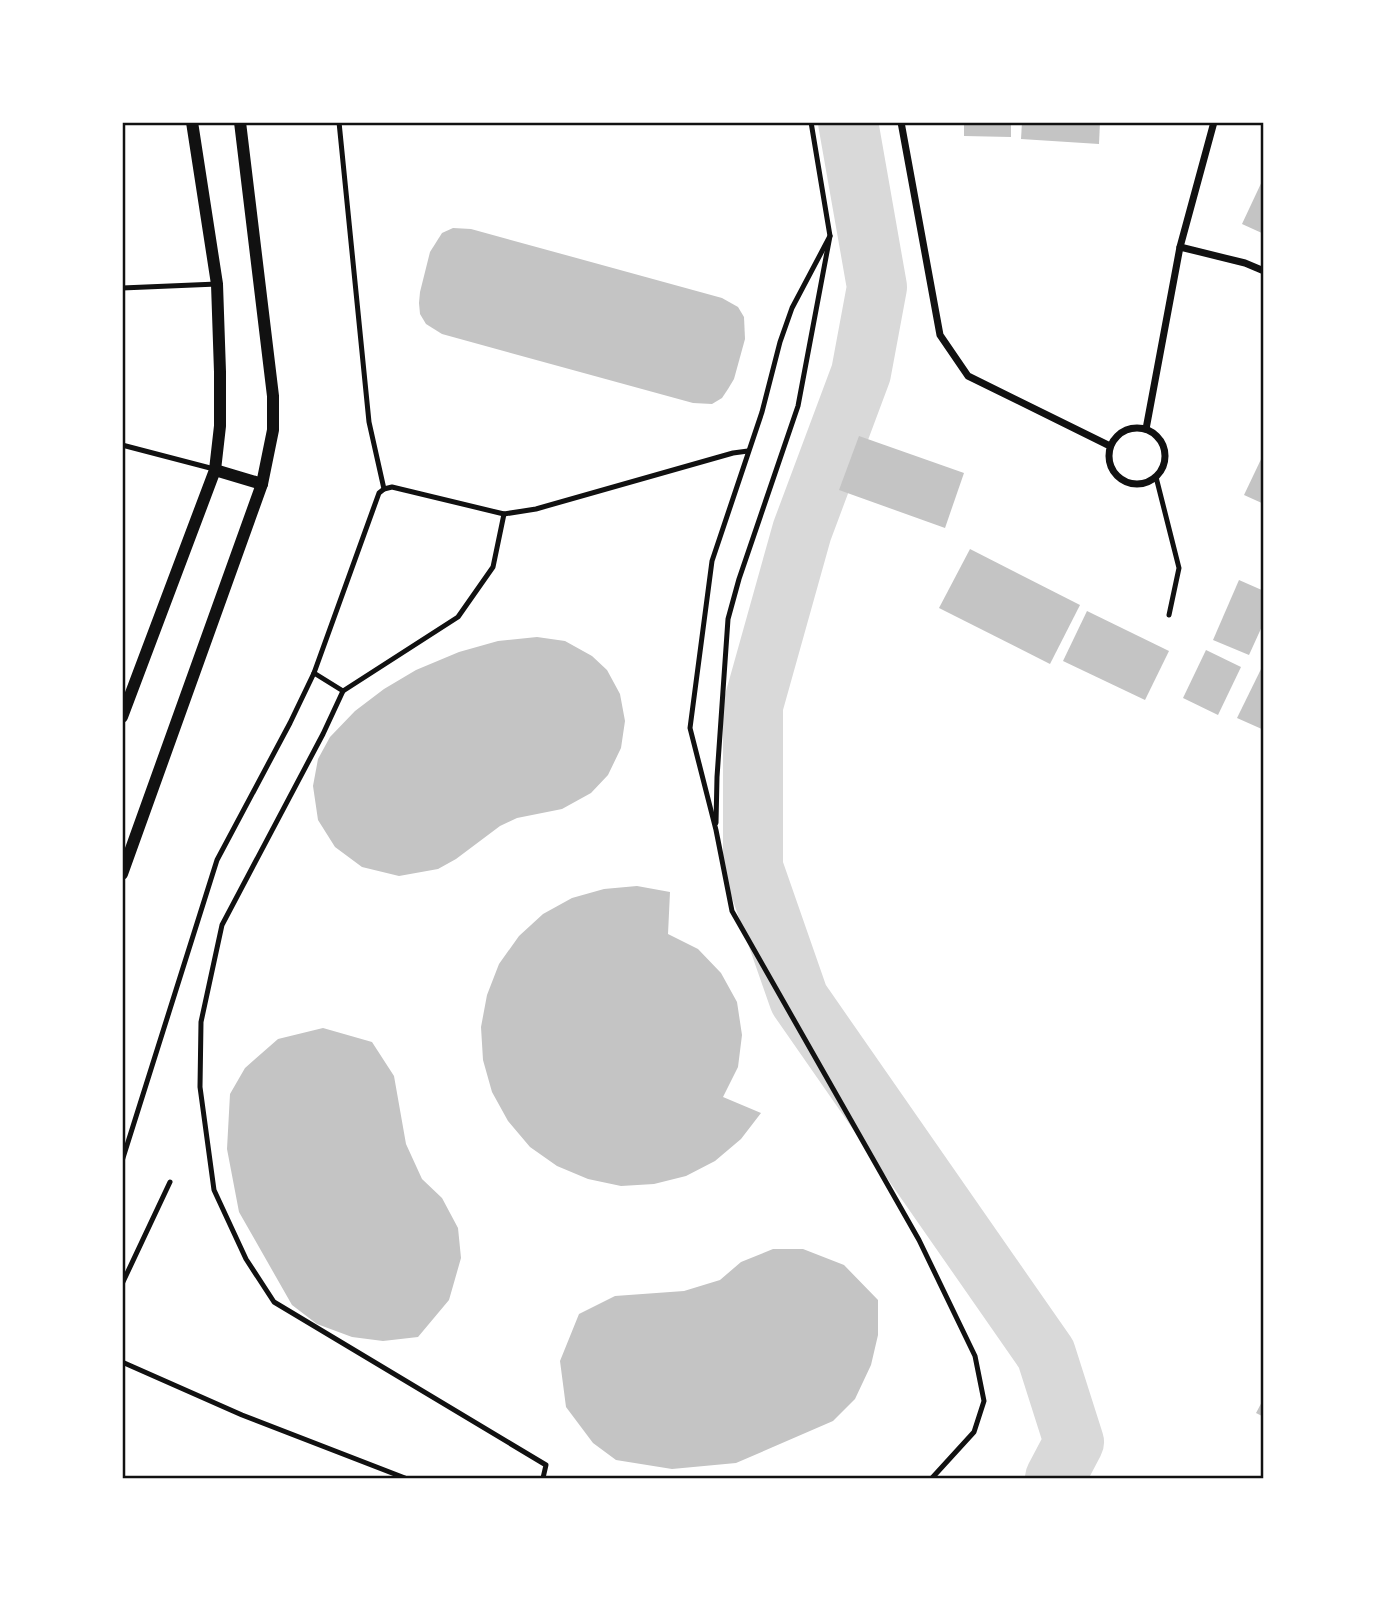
<svg xmlns="http://www.w3.org/2000/svg" width="1386" height="1601" font-family="Mulish,sans-serif">
<rect width="100%" height="100%" fill="#fff"/>
<g fill="none" stroke-linecap="round" stroke-linejoin="round">
<!-- river -->
<polyline stroke="#d9d9d9" stroke-width="60" points="848,122 877,287 861,373 802,531 753,706 753,867 799,999 1046,1354 1074,1442 1055,1478"/>
</g>
<!-- building -->
<g fill="#c4c4c4">
<polygon points="964,122 1011,122 1011,137 964,136"/>
<polygon points="1022,122 1100,122 1099,144 1021,139"/>
<polygon points="1264,177 1264,234 1242,224"/>
<polygon points="453,228 471,229 722,298 738,307 744,317 745,339 734,379 728,389 722,398 712,404 693,403 442,334 426,324 420,314 419,303 420,292 430,252 442,233"/>
<polygon points="859,436 964,473 945,528 839,490"/>
<polygon points="1264,453 1264,504 1244,495"/>
<polygon points="970,549 1080,605 1050,664 939,608"/>
<polygon points="1239,580 1264,591 1264,622 1249,655 1213,640"/>
<polygon points="1087,611 1169,651 1145,700 1063,661"/>
<polygon points="537,637 565,641 592,656 607,670 620,694 625,721 621,748 608,775 591,793 562,809 517,818 500,826 456,859 438,869 399,876 362,867 335,847 318,820 313,786 318,759 330,737 355,711 384,689 416,670 459,652 498,641"/>
<polygon points="1206,650 1241,667 1218,715 1183,698"/>
<polygon points="1264,663 1264,730 1237,718"/>
<polygon points="637,886 670,892 668,934 698,949 721,973 737,1002 742,1035 738,1067 723,1097 761,1113 741,1139 715,1161 686,1176 654,1184 621,1186 588,1179 557,1166 530,1147 508,1121 492,1092 483,1060 481,1027 487,995 499,964 519,936 543,914 572,898 604,889"/>
<polygon points="323,1028 372,1042 394,1076 406,1144 422,1179 442,1198 458,1228 461,1258 449,1300 418,1337 383,1341 352,1337 317,1324 292,1305 239,1212 227,1149 230,1094 245,1068 278,1039"/>
<polygon points="773,1249 803,1249 844,1265 878,1300 878,1335 871,1365 855,1399 833,1421 736,1463 672,1469 616,1460 593,1443 566,1407 560,1361 579,1314 615,1296 684,1291 720,1280 741,1262"/>
<polygon points="1264,1398 1264,1417 1256,1413"/>
</g>
<g fill="none" stroke-linecap="round" stroke-linejoin="round">
<!-- service -->
<g stroke="#111" stroke-width="5">
<polyline points="339,122 369,422 384,489"/>
<polyline points="830,236 792,308 780,342 762,412 712,561 690,728 716,830 732,911 919,1240 975,1356 984,1401 974,1432 932,1478"/>
<polyline points="122,288 217,284"/>
<polyline points="122,445 214,469"/>
<polyline points="1156,477 1179,568 1169,615"/>
<polyline points="504,514 493,567 458,617 343,691 323,734 222,925 201,1022 200,1087 214,1190 246,1259 274,1302 546,1465 543,1478"/>
<polyline points="314,673 343,691"/>
<polyline points="716,823 717,777 728,619 739,579 798,406 830,236 811,122"/>
<polyline points="122,1161 217,860 290,723 314,673 379,493 384,489 392,487 504,514 536,509 733,453 748,451"/>
<polyline points="122,1284 170,1182"/>
<polyline points="122,1362 242,1415 405,1478"/>
</g>
<!-- minor -->
<g stroke="#111" stroke-width="7">
<polyline points="901,122 940,335 968,376 1110,446"/>
<polyline points="1180,247 1245,263 1264,271"/>
<circle cx="1137" cy="456" r="28"/>
<polyline points="1146,429 1180,247 1214,122"/>
</g>
<!-- tertiary -->
<g stroke="#111" stroke-width="12">
<polyline points="215,470 262,484"/>
<polyline points="122,717 215,470 220,426 220,372 217,284 192,122"/>
<polyline points="122,874 262,484 273,430 273,396 240,122"/>
</g>
</g>
<!-- border -->
<rect width="1386" height="1601" fill="none" stroke="#ffffff" stroke-width="248"/>
<rect x="124" y="124" width="1138" height="1353" fill="none" stroke="#111" stroke-width="2.5"/>
</svg>
